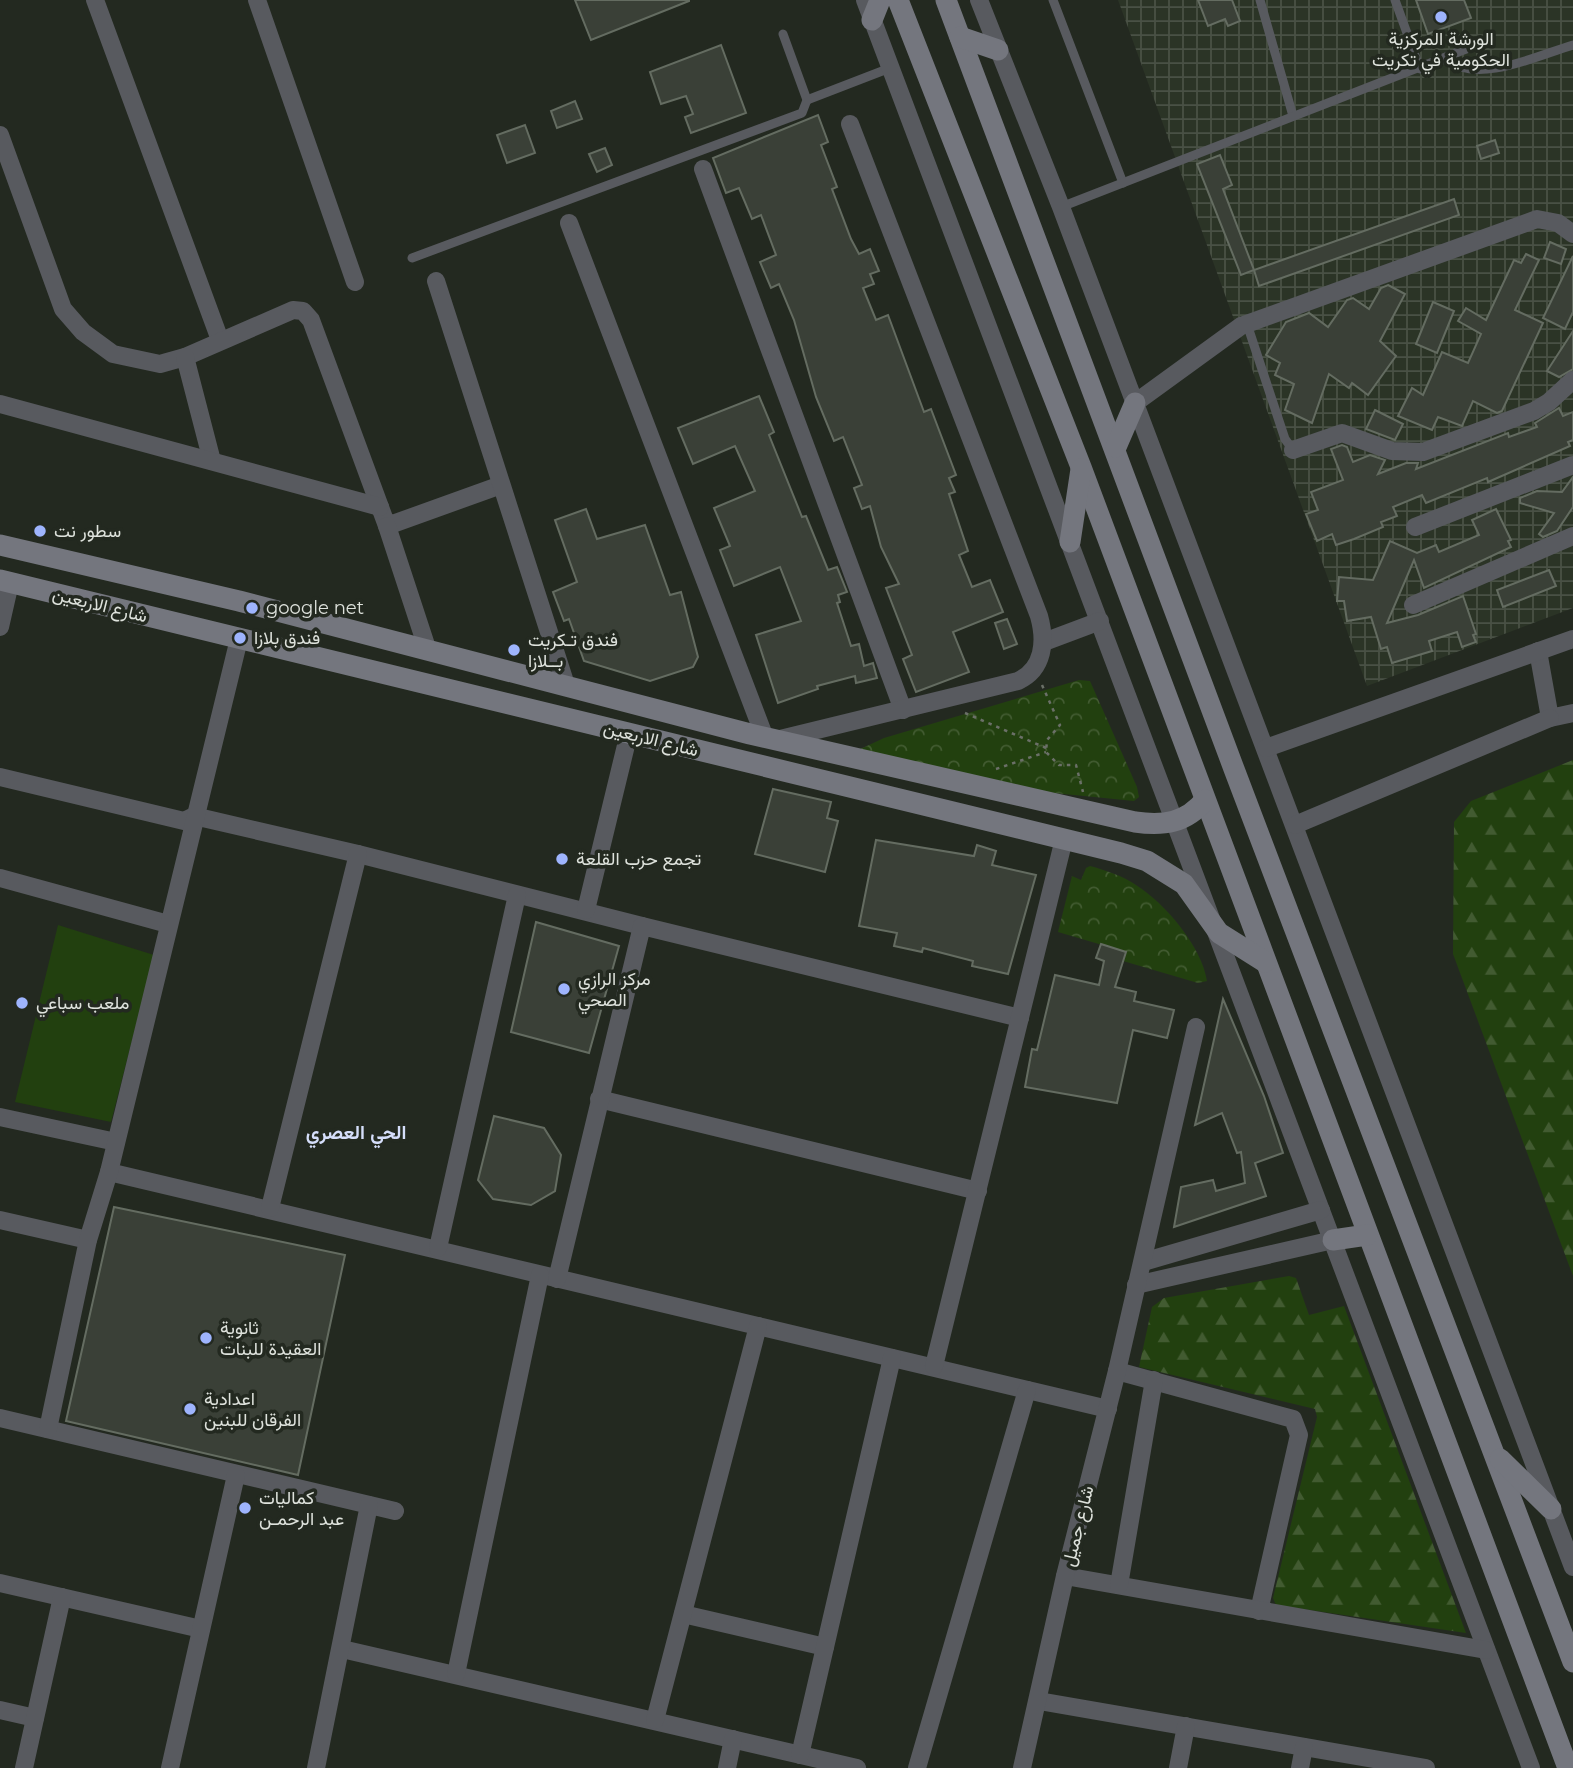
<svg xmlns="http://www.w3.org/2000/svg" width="1573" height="1768" font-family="Montserrat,Vazirmatn,sans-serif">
<defs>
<pattern id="industrial-grid" width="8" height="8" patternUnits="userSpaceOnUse" patternTransform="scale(1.75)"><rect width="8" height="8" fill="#2b3426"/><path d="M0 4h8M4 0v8" fill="none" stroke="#495145"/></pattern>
<pattern id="forest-firs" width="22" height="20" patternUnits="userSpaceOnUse" patternTransform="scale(1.75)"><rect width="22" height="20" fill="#22400f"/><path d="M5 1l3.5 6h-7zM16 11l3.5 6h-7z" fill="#425b31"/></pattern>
<pattern id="park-crowns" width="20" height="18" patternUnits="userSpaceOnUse" patternTransform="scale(1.75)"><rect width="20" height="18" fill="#22400f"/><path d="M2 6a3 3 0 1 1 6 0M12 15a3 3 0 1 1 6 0" fill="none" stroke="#425b31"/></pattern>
</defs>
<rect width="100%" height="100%" fill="#232920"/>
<!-- industrial -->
<polygon fill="url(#industrial-grid)" points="1118,0 1573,0 1573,608 1367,686"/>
<!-- forest -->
<g fill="url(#forest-firs)">
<polygon points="1573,760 1573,1276 1453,954 1454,822 1471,801"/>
<polygon points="1289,1276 1296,1278 1309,1315 1344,1306 1466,1633 1276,1605 1273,1598 1317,1417 1315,1409 1139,1367 1152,1307 1164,1298"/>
</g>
<!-- park -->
<g fill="url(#park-crowns)">
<polygon points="1079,680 1090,681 1137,787 1139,797 1134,801 1054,793 856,751 884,738"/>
<path d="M1090 866C1105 870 1123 876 1136 885 1165 903 1202 947 1207 981L1198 983 1123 961 1126 952 1058 932 1072 876 1081 880 1086 868Z"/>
</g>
<!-- pitch -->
<polygon fill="#22400f" points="58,925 154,955 111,1122 15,1102"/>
<!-- building -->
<g fill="#3a4037" stroke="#646c61" stroke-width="2">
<polygon points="575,0 689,0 689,1 591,40"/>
<polygon points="1198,0 1232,0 1240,21 1228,26 1225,19 1208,26"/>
<polygon points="1416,0 1464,0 1471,18 1428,34"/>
<polygon points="721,45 746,113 691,133 685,117 693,114 686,96 661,104 650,72"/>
<polygon points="575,101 582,119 557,128 551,111"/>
<polygon points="818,115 828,142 821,145 837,187 832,189 851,239 859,254 870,249 879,271 870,274 874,284 863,288 876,320 888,315 924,412 931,409 956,475 949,478 955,492 949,494 968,551 959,555 972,587 990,580 1003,612 953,632 969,672 916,692 903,659 912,655 886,588 899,584 881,547 870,506 862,509 854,488 862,485 843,437 834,441 816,397 794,320 779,284 771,288 760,262 776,255 761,215 752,219 739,188 726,193 713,158"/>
<polygon points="525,125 535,153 507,163 497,135"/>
<polygon points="1495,140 1499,153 1481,159 1477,146"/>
<polygon points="605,148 612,165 597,172 589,154"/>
<polygon points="1220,155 1232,185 1223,189 1254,270 1241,275 1197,164"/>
<polygon points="1454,199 1459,215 1259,286 1254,270"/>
<polygon points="1550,242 1566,249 1561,264 1544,258"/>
<polygon points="1526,254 1539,260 1515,310 1543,323 1502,411 1497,413 1473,401 1462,426 1438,417 1432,430 1398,416 1412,388 1423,395 1442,352 1468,363 1481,334 1458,321 1466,308 1486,320 1514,260 1521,263"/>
<polygon points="1573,256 1573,312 1565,329 1543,318"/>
<polygon points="1388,285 1405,294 1380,341 1396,356 1368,395 1352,383 1349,388 1329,374 1312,423 1285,410 1294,384 1275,375 1280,363 1266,355 1286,322 1309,313 1328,327 1347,300 1353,298 1369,309 1381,288"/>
<polygon points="1433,302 1454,311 1437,353 1416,344"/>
<polygon points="1573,331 1573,369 1559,377 1547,371"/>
<polygon points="759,396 774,432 769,435 802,517 806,516 828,570 837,567 847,592 838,595 840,602 837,603 851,646 859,644 864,666 873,663 877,678 856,683 855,676 817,686 818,689 778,703 756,635 801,621 780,567 734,586 720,550 730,546 714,508 755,491 735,446 693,464 678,428"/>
<polygon points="1559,408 1563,416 1573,412 1573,440 1568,442 1570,446 1488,482 1487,478 1426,503 1422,495 1393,507 1397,516 1381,522 1383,527 1354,539 1336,545 1332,534 1317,541 1306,514 1318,510 1311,492 1343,480 1331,449 1342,445 1347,447 1353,462 1370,455 1385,460 1378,474 1406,463 1418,463 1416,469 1508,433 1509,437 1537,427 1535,423"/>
<polygon points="1375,410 1403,424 1395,440 1366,429"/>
<polygon points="1573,477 1573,507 1557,531 1543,537 1539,534 1554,513 1520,503 1520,498 1537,491 1562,492"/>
<polygon points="586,509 597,539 645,525 670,595 681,592 698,657 693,667 650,681 584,661 569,619 564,621 553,592 577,582 555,520"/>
<polygon points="1496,509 1511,540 1508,541 1511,547 1424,588 1414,560 1387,623 1418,615 1463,596 1476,634 1473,635 1476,642 1462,647 1457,632 1429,641 1432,651 1392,663 1387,647 1381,649 1371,617 1347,621 1344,601 1337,601 1339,577 1373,580 1390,541 1417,553 1436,545 1439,552 1479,535 1472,520"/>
<polygon points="1549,570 1556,586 1503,607 1497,590"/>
<polygon points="1007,619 1017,644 1004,649 995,623"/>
<polygon points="773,789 831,802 827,818 838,821 825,872 755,854"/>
<polygon points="876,840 974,856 977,845 996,851 992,865 1036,875 1008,974 972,966 973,961 923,948 922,952 894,946 897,933 859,926"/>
<polygon points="536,922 619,946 589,1053 511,1032"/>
<polygon points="1101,944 1126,952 1115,987 1136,992 1134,1001 1174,1010 1167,1038 1133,1030 1117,1103 1025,1087 1032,1049 1037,1050 1055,975 1099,985 1104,961 1096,958"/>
<polygon points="1223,999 1264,1096 1283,1153 1255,1163 1266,1196 1174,1227 1181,1187 1213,1180 1216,1191 1245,1183 1241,1152 1237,1153 1222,1113 1195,1125"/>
<polygon points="494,1116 544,1128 561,1155 555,1191 531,1205 493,1199 478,1180"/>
<polygon points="114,1207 345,1255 298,1475 66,1421"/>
</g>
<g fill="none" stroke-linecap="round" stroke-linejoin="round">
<!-- path -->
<g stroke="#6b7068" stroke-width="2.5" stroke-dasharray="3.5 5" stroke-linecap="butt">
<polyline points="1042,685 1060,725 1047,740 1046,752 1059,765 1076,765 1083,792"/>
<polyline points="965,713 1046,748"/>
<polyline points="996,769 1046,752"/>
</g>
<!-- lane -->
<g stroke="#585a5f" stroke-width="9">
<polyline points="1053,0 1123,183"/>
<polyline points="1260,0 1293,116"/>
<polyline points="1395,0 1420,69"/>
<path d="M1445 60C1480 84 1536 56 1573 45"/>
<polyline points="807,100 890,68"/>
<polyline points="1061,207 1479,44"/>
<polyline points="412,258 802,113 807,100 783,34"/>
<polyline points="1247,324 1285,439 1293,450"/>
</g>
<!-- street -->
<g stroke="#585a5f" stroke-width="18">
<polyline points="95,0 220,340"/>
<polyline points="257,0 355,282"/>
<polyline points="865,0 1531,1768"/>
<polyline points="979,0 1061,207 1573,1567"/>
<polyline points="0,135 63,309 83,332 113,354 160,364 185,357 293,310 303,311 311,320 387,526 501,485"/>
<polyline points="703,169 903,710"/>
<polyline points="569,223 765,738"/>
<polyline points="436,281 566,685"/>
<polyline points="185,357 212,461"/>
<polyline points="1135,403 1241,326 1537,219 1558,223 1573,234"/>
<polyline points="0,404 380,507"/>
<polyline points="1293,450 1342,433 1392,451 1423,452 1534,411 1549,402 1573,380"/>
<polyline points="387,526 428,651"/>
<polyline points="1415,527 1573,465"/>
<polyline points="1413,605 1573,536"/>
<polyline points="0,627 10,583"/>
<polyline points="1044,642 1100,621"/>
<polyline points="1538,651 1550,718 1573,713"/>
<path d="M776 740 1018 681C1044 669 1046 641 1039 616L850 124"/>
<polyline points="1266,748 1573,639"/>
<polyline points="0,777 184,821 194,816 358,854 642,926"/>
<polyline points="1295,825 1550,718"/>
<polyline points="0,878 168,924"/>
<polyline points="586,910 629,733"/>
<polyline points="599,1099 978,1191"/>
<polyline points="0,1117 116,1142"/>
<polyline points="109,1172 1108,1409"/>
<polyline points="270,1208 358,854"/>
<polyline points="0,1220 88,1240"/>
<polyline points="438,1248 517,895"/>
<polyline points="1143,1262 1321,1210"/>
<polyline points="557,1279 642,926 1020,1018"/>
<polyline points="1136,1285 1333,1240"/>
<polyline points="934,1366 1064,839"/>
<polyline points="1117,1371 1293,1419 1299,1435 1259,1611"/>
<polyline points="0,1418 395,1511"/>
<polyline points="48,1429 88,1240 109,1172 239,639"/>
<polyline points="1065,1576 1486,1650"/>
<polyline points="0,1583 201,1629"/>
<polyline points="1119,1585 1154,1380"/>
<polyline points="683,1614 825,1647"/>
<polyline points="342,1649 857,1768"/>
<polyline points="456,1674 540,1275"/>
<polyline points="1039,1701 1426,1768"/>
<polyline points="0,1710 35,1718"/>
<polyline points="655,1720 758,1326"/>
<polyline points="800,1755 892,1358"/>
<polyline points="24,1768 62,1597"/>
<polyline points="170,1768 236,1475"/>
<polyline points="316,1768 369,1505"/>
<polyline points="727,1768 733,1739"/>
<polyline points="917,1768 1027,1390"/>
<polyline points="1022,1768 1065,1576 1117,1371 1196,1027"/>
<polyline points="1178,1768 1186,1726"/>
<polyline points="1300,1768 1304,1747"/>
</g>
<!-- secondary -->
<g stroke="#74767e" stroke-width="21">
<polyline points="898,0 1081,467 1568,1768"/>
<polyline points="946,0 1234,769 1573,1662"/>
<polyline points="872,20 880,0"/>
<polyline points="960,37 998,50"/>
<polyline points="1116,447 1135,403"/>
<polyline points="1070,542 1081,469"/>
<path d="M0 545 239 601 750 734 1135 822C1164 826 1186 823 1205 800"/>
<polyline points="0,580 1121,853 1147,861 1184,884 1219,933 1265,962"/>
<polyline points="1333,1240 1367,1235"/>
<polyline points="1500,1459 1551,1509"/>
</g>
</g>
<!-- markers -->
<g fill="#9eb4fd" stroke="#232920" stroke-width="2.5">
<circle cx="1441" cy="17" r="7"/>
<circle cx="40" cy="531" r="7"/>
<circle cx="252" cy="608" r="7"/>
<circle cx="240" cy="638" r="7"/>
<circle cx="514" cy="650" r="7"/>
<circle cx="562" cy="859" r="7"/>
<circle cx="564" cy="989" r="7"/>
<circle cx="22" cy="1003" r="7"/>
<circle cx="206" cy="1338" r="7"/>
<circle cx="190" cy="1409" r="7"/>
<circle cx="245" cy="1508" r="7"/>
</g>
<g text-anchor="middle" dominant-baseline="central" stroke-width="7" stroke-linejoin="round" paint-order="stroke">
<!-- poi labels -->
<g font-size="18" fill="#dee2dc" stroke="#232920" text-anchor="start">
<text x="1441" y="39" text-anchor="middle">الورشة المركزية<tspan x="1441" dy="21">الحكومية في تكريت</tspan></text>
<text x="54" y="531">سطور نت</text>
<text x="266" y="608">google net</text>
<text x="254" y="638">فندق بلازا</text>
<text x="528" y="640">فندق تـكريت<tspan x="528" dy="21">بــلازا</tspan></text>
<text x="576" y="859">تجمع حزب القلعة</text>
<text x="578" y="979">مركز الرازي<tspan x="578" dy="21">الصحي</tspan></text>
<text x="36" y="1003">ملعب سباعي</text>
<text x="220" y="1328">ثانوية<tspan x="220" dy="21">العقيدة للبنات</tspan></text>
<text x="204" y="1399">اعدادية<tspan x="204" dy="21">الفرقان للبنين</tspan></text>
<text x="259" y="1498">كماليات<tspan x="259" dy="21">عبد الرحمـن</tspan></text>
</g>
<!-- street labels -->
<g font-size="18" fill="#dee2dc" stroke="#232920">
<text transform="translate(100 605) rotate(14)">شارع الاربعين</text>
<text transform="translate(651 739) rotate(14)">شارع الاربعين</text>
<text transform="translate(1078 1526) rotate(-76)">شارع جميل</text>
</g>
<!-- neighbourhood labels -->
<g font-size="19" font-weight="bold" fill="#d5defa" stroke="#232920">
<text x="356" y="1132">الحي العصري</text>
</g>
</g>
</svg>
